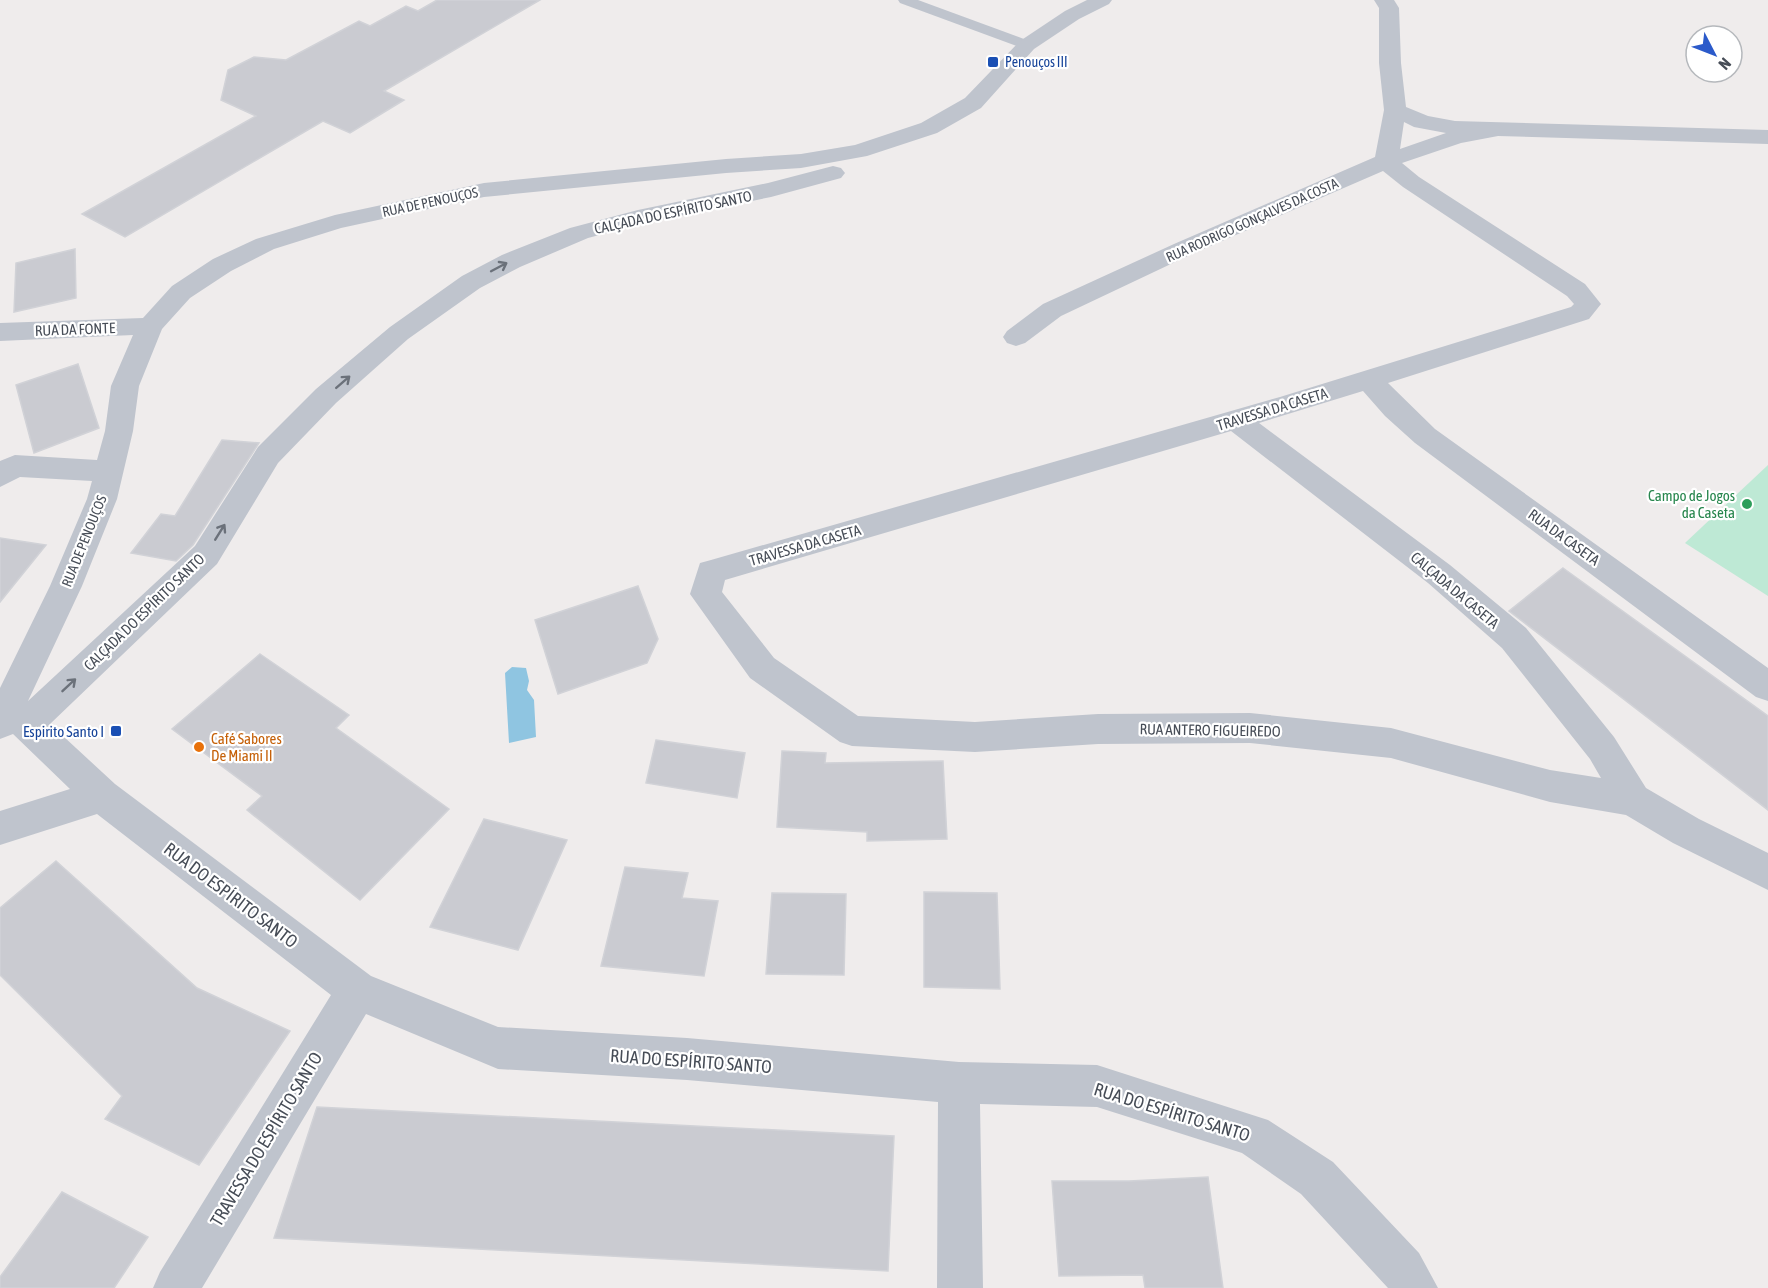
<svg xmlns="http://www.w3.org/2000/svg" width="1768" height="1288" font-family="'Asap Condensed',sans-serif">
<rect width="100%" height="100%" fill="#efecec"/>
<!-- green -->
<polygon fill="#bee9d5" points="1768,465 1768,596 1685,543"/>
<!-- water -->
<polygon fill="#8fc5e1" points="512,667 526,668 529,681 527,690 534,700 536,737 509,743 505,673"/>
<!-- building -->
<g fill="#cacbd1" stroke="#d1d2d7" stroke-width="1.5">
<polygon points="437,0 540,0 384,91 404,100 350,133 323,121 125,237 82,214 256,116 221,100 228,70 254,57 286,60 359,21 370,26 406,6 418,11"/>
<polygon points="75,249 76,298 14,312 16,263"/>
<polygon points="78,364 99,428 34,453 16,385"/>
<polygon points="222,440 259,443 193,545 176,561 131,553 161,514 175,516"/>
<polygon points="0,538 46,545 0,602"/>
<polygon points="1563,568 1768,716 1768,810 1509,611"/>
<polygon points="638,586 658,639 647,663 558,694 535,620"/>
<polygon points="260,654 349,715 336,728 449,809 360,900 247,810 262,796 172,729"/>
<polygon points="656,740 745,753 737,798 646,783"/>
<polygon points="782,751 826,753 825,763 943,761 947,839 867,841 867,832 777,827"/>
<polygon points="484,819 567,840 518,950 430,927"/>
<polygon points="56,861 197,988 290,1031 199,1165 105,1119 122,1096 0,975 0,908"/>
<polygon points="625,867 688,873 682,898 718,901 704,976 601,966"/>
<polygon points="924,892 997,893 1000,989 924,987"/>
<polygon points="772,893 846,894 844,975 766,974"/>
<polygon points="317,1107 894,1136 888,1271 274,1238"/>
<polygon points="1208,1177 1223,1288 1145,1288 1143,1275 1059,1276 1052,1181 1129,1181"/>
<polygon points="62,1192 148,1237 114,1288 0,1288 0,1277"/>
</g>
<g fill="none" stroke-linecap="round" stroke-linejoin="round">
<!-- service -->
<polygon fill="#bfc4cd" fill-rule="evenodd" points="898,0 918,0 1032,42 1035,45 1032,48 1022,48 900,3"/>
<!-- minor -->
<g fill="#bfc4cd" fill-rule="evenodd">
<polygon points="1087,0 1112,0 1109,4 1079,19 1034,49 981,108 937,133 867,156 801,168 726,173 484,197 341,228 274,249 231,271 190,298 162,329 139,386 133,431 117,499 82,586 28,701 195,546 258,447 316,389 390,327 462,276 502,255 570,228 638,210 768,183 833,166 841,168 845,173 841,178 771,197 641,224 588,238 520,267 480,288 408,339 336,403 278,463 217,564 50,724 115,784 371,976 498,1027 687,1038 959,1062 1097,1065 1268,1120 1333,1162 1419,1253 1438,1288 1388,1288 1301,1194 1242,1153 1097,1107 980,1104 983,1288 937,1288 938,1102 687,1080 498,1069 366,1014 202,1288 153,1288 160,1272 331,995 97,814 0,845 0,811 70,789 13,734 0,739 0,688 50,586 87,499 92,481 20,477 0,487 0,461 15,455 97,460 105,431 111,386 133,335 0,341 0,323 143,318 172,286 213,259 256,239 335,215 484,183 726,159 801,154 855,145 921,123 965,98 1020,41 1065,11"/>
<path d="M1374 0H1394L1399 8 1401 63 1406 107 1428 116 1455 121 1768 130V144L1498 136 1461 143 1402 163 1419 177 1585 284 1601 304 1589 319 1388 383 1435 429 1768 668V701L1756 697 1415 443 1385 416 1363 391 1259 423 1450 565 1526 628 1614 737 1646 788 1699 819 1768 853V890L1673 843 1626 815 1550 802 1391 758 1250 743 1098 744 975 752 852 746 840 742 750 678 690 594 700 563 711 560 1280 397 1571 307 1574 304 1567 296 1403 187 1383 171 1192 254 1061 316 1025 343 1016 346 1007 343 1003 337 1007 331 1043 304 1174 244 1375 157 1384 110 1379 63V8ZM1404 122 1414 127 1446 133 1400 149ZM1231 431 1428 583 1502 648 1590 759 1601 778 1550 770 1391 728 1250 713 1098 714 975 722 858 716 774 658 722 592 725 580Z"/>
</g>
</g>
<!-- one-way arrows -->
<defs><path id="oneway-shaft" d="M-6 0H5M1.5-3L5.5 0L1.5 3" fill="none" stroke-width="1.6" stroke-linecap="round" stroke-linejoin="round" transform="scale(1.5)"/></defs>
<g stroke="#6b717a">
<use href="#oneway-shaft" transform="translate(499 267) rotate(-28)"/>
<use href="#oneway-shaft" transform="translate(343 382) rotate(-41)"/>
<use href="#oneway-shaft" transform="translate(220 532) rotate(-58)"/>
<use href="#oneway-shaft" transform="translate(69 685) rotate(-43)"/>
</g>
<!-- markers -->
<g fill="#1a4fb4" stroke="#fff" stroke-width="2">
<rect x="987" y="56" width="12" height="12" rx="3"/>
<rect x="110" y="725" width="12" height="12" rx="3"/>
</g>
<circle fill="#2e9e5b" stroke="#fff" stroke-width="2" cx="1747" cy="504" r="6"/>
<circle fill="#e8710a" stroke="#fff" stroke-width="2" cx="199" cy="747" r="6"/>
<g text-anchor="middle" dominant-baseline="central" stroke-width="4.5" stroke-linejoin="round" paint-order="stroke">
<!-- far-transit labels -->
<g font-size="14" fill="#164399" stroke="#fff" text-anchor="start">
<text x="1005" y="62">Penouços III</text>
</g>
<!-- far-street labels -->
<g font-size="14" fill="#474d57" stroke="#fff">
<text transform="translate(430 202) rotate(-12)">RUA DE PENOUÇOS</text>
<text transform="translate(1252 220) rotate(-24)">RUA RODRIGO GONÇALVES DA COSTA</text>
<text transform="translate(84 541) rotate(-68)">RUA DE PENOUÇOS</text>
</g>
<!-- street labels -->
<g font-size="15" fill="#474d57" stroke="#fff">
<text transform="translate(673 212) rotate(-12)">CALÇADA DO ESPÍRITO SANTO</text>
<text transform="translate(75 329) rotate(-2)">RUA DA FONTE</text>
<text transform="translate(1272 409) rotate(-17)">TRAVESSA DA CASETA</text>
<text transform="translate(1564 537) rotate(36)">RUA DA CASETA</text>
<text transform="translate(805 545) rotate(-16)">TRAVESSA DA CASETA</text>
<text transform="translate(1455 590) rotate(40)">CALÇADA DA CASETA</text>
<text transform="translate(144 612) rotate(-44)">CALÇADA DO ESPÍRITO SANTO</text>
<text transform="translate(1210 730) rotate(1)">RUA ANTERO FIGUEIREDO</text>
</g>
<!-- leisure labels -->
<g font-size="15" fill="#27864d" stroke="#fff" text-anchor="end">
<text x="1735" y="495">Campo de Jogos<tspan x="1735" dy="17">da Caseta</tspan></text>
</g>
<!-- transit labels -->
<g font-size="15" fill="#164399" stroke="#fff" text-anchor="end">
<text x="104" y="731">Espirito Santo I</text>
</g>
<!-- food labels -->
<g font-size="15" fill="#c56008" stroke="#fff" text-anchor="start">
<text x="211" y="738">Café Sabores<tspan x="211" dy="17">De Miami II</tspan></text>
</g>
<!-- near-street labels -->
<g font-size="18" fill="#474d57" stroke="#fff">
<text transform="translate(231 895) rotate(37)">RUA DO ESPÍRITO SANTO</text>
<text transform="translate(691 1061) rotate(4)">RUA DO ESPÍRITO SANTO</text>
<text transform="translate(1172 1112) rotate(17)">RUA DO ESPÍRITO SANTO</text>
<text transform="translate(266 1139) rotate(-59)">TRAVESSA DO ESPÍRITO SANTO</text>
</g>
</g>
<!-- north arrow -->
<g transform="translate(1714 54) rotate(132)"><circle r="28" fill="#ffffff" stroke="#b5b8bc" stroke-width="1.5"/>
<path d="M0-4.5L10 22L0 15L-10 22Z" fill="#2b5aca"/>
<text y="-9" font-size="16" font-weight="bold" text-anchor="middle" fill="#474d57">N</text>
</g>
</svg>
